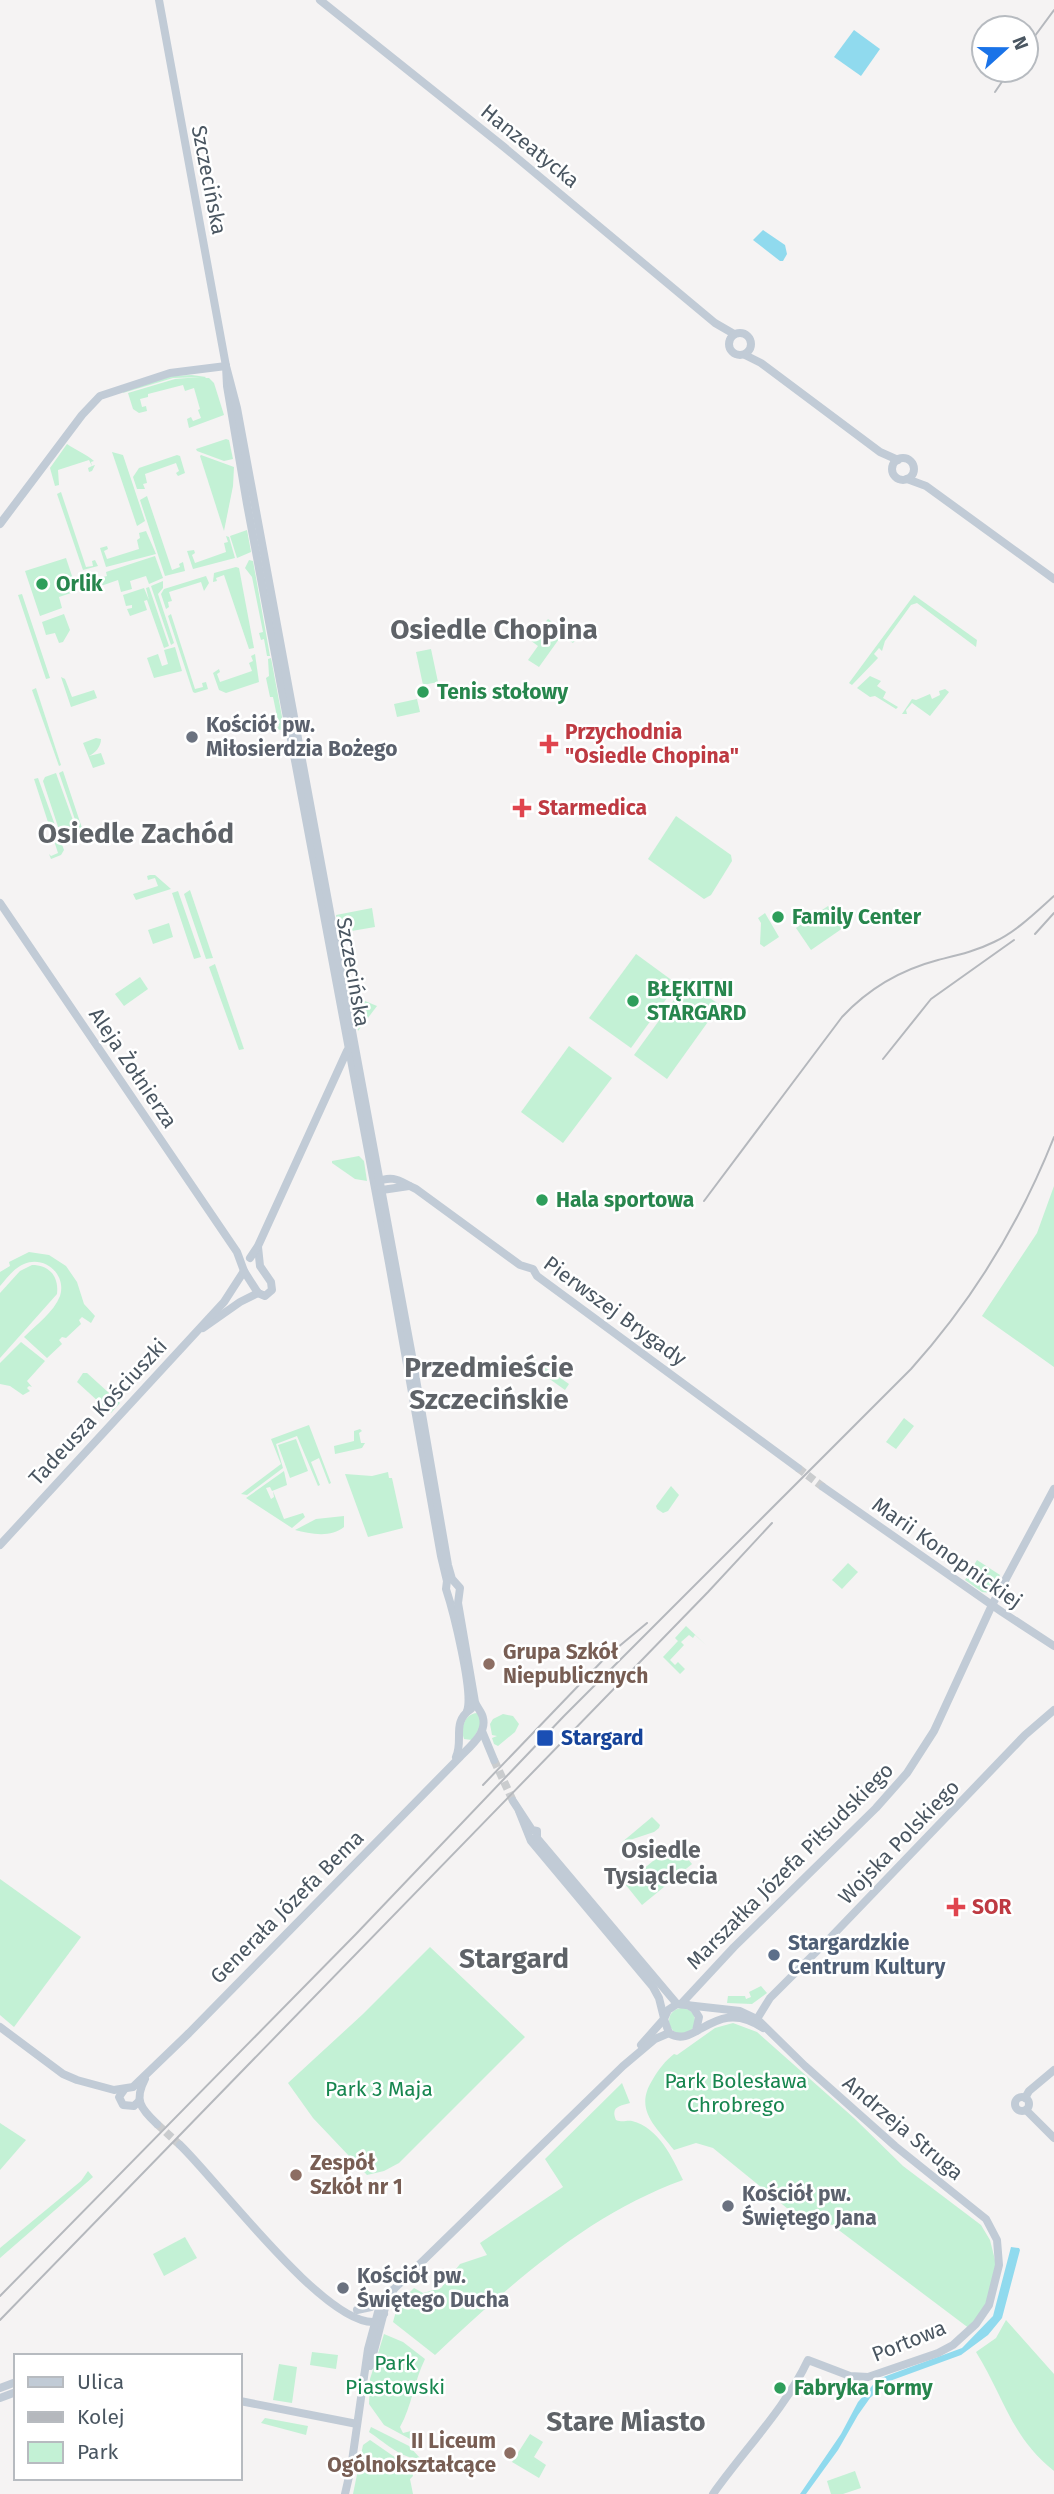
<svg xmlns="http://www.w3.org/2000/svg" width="1054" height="2494" font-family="'Fira Sans',sans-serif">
<rect width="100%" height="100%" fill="#f5f3f3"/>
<!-- green -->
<g fill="#c3f1d5">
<polygon points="192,375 206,377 205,378 209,378 214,383 224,415 189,428 187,419 191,417 193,421 201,418 198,410 200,409 194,388 185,391 183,385 148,394 148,397 140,399 142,407 146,406 147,411 139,413 133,409 128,393 175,379 200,377 173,378 123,393 124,391 172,376"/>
<polygon points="226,439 229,440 233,459 224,461 197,451 196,449"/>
<path d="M67 444C76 450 86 454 94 461L91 462 92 466 95 465 92 471 89 472 88 468 92 466 89 460 58 470 59 485 55 486 50 468Z"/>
<polygon points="112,452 123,455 145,521 137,526"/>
<polygon points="177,455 180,456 185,473 178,476 176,473 179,471 176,463 145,474 147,483 143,484 145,489 137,489 133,477 139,468"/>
<polygon points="201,455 234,467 233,486 224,531 200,456"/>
<polygon points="61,492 86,567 93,566 92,561 95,560 98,566 83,570 57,494"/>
<polygon points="147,496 172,570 180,567 179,564 183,562 185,571 165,576 140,500"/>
<polygon points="247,530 251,552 237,558 230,536"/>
<polygon points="146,531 156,554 106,567 100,548 107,546 108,549 104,551 107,559 139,549 137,540 140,538 139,533"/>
<polygon points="226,536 229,537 235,558 193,569 187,551 194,550 195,553 192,555 195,563 226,552 224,543 228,542"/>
<polygon points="155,556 163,578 149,584 146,576 130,581 132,589 121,592 118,580 98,587 92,580 107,576 106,572"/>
<polygon points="66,558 77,591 59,597 62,608 40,616 25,571"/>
<polygon points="249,560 253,561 270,656 267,656 264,639 261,640 259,633 263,632 252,577 245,568"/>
<polygon points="236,567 239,568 254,648 249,649 224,575 216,578 217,581 213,582 214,573"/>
<polygon points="206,576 209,583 204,591 201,582 169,592 172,601 168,602 169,607 166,609 161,594 164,589"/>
<polygon points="163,581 163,588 158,594 174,643 171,645 151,586"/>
<polygon points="149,587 169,646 164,648 147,600 144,601 147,610 130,616 127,609 132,608 132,605 126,606 123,595 144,588 149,600 146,588"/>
<polygon points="22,594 50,678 46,679 18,595"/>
<polygon points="914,595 977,640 976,647 917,603 911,605 885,641 882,651 879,648 874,654 878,658 852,685 849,683"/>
<polygon points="64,614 70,630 63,642 59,643 55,633 46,635 42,622"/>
<polygon points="171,614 195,689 203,687 202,683 206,682 208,689 195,693 193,692 168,616"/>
<polygon points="548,619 576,639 573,643 570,641 572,637 564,632 539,667 528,660 538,646 530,640"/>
<polygon points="175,647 182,671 154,678 147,658 158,654 162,666 168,664 164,650"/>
<polygon points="431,649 438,682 423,685 416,652"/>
<polygon points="255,654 259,682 226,693 219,690 213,673 219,669 220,672 217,674 220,682 252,671 249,663 253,661 251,656"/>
<polygon points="271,658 283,722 281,730 275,729 279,726 273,697 270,697 266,678 269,676 268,659"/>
<polygon points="870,676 881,681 877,686 886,692 883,698 898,707 896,709 875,696 870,697 857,688"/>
<polygon points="61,677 65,679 72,697 94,690 97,698 71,707"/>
<polygon points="36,688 61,765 59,766 32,690"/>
<polygon points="945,689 949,692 930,716 912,703 906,710 907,714 902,714 912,699 916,700 930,694 932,699 940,695 939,691"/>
<polygon points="417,699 420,712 397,717 394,704"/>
<path d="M96 738 101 739C101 747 95 753 89 756L101 753 105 764 93 768 83 743Z"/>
<polygon points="63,771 85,837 81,837 59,773"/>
<polygon points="56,773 79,837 66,843 63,842 43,781 45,777"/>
<polygon points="38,778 64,850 61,855 51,859 49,854 51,856 58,853 34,779"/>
<polygon points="676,816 731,855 732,861 711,895 704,899 648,859"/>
<polygon points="150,875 155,875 171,889 136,900 133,894 158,886 155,878 148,880 147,876"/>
<polygon points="190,890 213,958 206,959 184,894"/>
<polygon points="178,891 201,957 194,959 172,893"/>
<polygon points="828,906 843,928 811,950 796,928"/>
<polygon points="372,908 375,927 340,933 336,915"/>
<polygon points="765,913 779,937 764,947 760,944 761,923 758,918"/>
<polygon points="169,923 173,937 153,944 148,930"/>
<polygon points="636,954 677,984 631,1048 589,1018"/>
<polygon points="215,964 244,1049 239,1050 209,967"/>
<polygon points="140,977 148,989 124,1006 115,994"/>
<polygon points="687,982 720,1005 667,1079 634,1055"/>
<polygon points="365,1001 377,1006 358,1031 352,1002"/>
<polygon points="569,1046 612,1078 563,1143 521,1112"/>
<polygon points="359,1156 364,1161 367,1181 355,1179 332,1163 332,1161"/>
<polygon points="1054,1186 1054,1367 982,1316 1037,1233"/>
<path d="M29 1252 49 1255 66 1266 77 1282 84 1304 95 1316 91 1323 82 1317 79 1320 81 1324 66 1338 62 1337 59 1340 62 1344 47 1358 24 1337C36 1325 54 1312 60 1296 67 1274 44 1255 24 1264 14 1268 7 1278 0 1286V1272L10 1266 9 1262Z"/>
<path d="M32 1265C49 1265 59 1276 57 1294L0 1358V1293L20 1271Z"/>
<polygon points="21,1342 45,1361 27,1381 32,1387 29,1386 27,1388 30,1391 23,1395 10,1386 0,1384 0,1363"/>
<polygon points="533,1359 569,1384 565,1390 530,1365"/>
<polygon points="83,1373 87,1373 120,1403 111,1413 77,1382"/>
<polygon points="904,1418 914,1426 896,1449 886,1442"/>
<polygon points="309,1425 331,1483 329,1484 319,1458 311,1462 320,1485 318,1486 297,1436 276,1444 283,1468 247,1495 241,1494 281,1464 271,1439"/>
<polygon points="360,1429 362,1431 359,1433 361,1443 365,1443 362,1448 335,1454 334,1446 354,1441 354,1431"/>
<polygon points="296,1439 308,1471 290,1478 278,1445"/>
<polygon points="284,1471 287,1485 272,1491 270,1487 266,1488 271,1499 274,1497 273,1491 284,1519 303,1513 305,1517 292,1528 246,1498"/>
<polygon points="388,1472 389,1478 392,1478 403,1528 368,1537 345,1474 372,1476"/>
<polygon points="671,1486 679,1495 668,1511 663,1513 657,1509 656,1506"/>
<path d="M344 1516V1527C331 1538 310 1534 295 1530L316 1519Z"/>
<polygon points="977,1560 1000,1575 990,1593 982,1592 965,1580"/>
<polygon points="848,1563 858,1572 842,1589 832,1580"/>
<polygon points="686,1626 707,1646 695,1635 693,1638 689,1635 681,1642 684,1645 670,1660 675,1665 678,1662 685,1669 680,1674 663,1657 678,1641 675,1638"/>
<path d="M477 1713 480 1716V1727L472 1740 464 1739C460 1729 464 1714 477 1713Z"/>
<polygon points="503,1714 513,1716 519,1724 515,1732 498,1746 494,1744 492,1738 497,1736 492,1735 490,1724 493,1719"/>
<polygon points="652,1817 660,1825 659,1828 654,1832 621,1843"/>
<polygon points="675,1843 692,1864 642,1905 625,1884"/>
<polygon points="0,1879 81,1937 14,2027 0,2015"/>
<polygon points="430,1947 525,2037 399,2163 384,2171 367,2175 313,2118 288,2083 363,2014"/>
<polygon points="761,1986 767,1993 752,2004 727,2003 728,1996 745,1996 746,1999 751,1997 749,1992"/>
<circle cx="682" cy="2021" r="13"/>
<path d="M733 2023 757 2032 854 2118 903 2166 981 2225 990 2240 996 2264 988 2311 970 2329 832 2225 788 2209 713 2148 696 2143 674 2150C656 2126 633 2110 653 2079 659 2069 665 2061 674 2054L677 2055 715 2028Z"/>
<path d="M622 2083 630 2103C621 2106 610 2106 616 2120 623 2123 626 2120 632 2121 659 2128 672 2157 683 2180 586 2215 509 2286 435 2355L393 2322 398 2304 414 2288 423 2293 441 2288 460 2264 487 2255 480 2243 563 2187 545 2159Z"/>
<polygon points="0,2123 26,2140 0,2170"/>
<polygon points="88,2171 93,2177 0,2258 0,2248 81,2181"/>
<polygon points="185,2237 197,2258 164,2276 153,2254"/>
<path d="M1006 2320 1054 2374V2471C1011 2437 1004 2397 976 2352L996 2338Z"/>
<path d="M384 2334 403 2342 425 2359C414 2381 412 2406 400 2427L403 2433 411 2431 410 2439 384 2425 369 2404 370 2379Z"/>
<polygon points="312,2352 338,2355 336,2369 310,2365"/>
<polygon points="279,2364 297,2367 292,2403 273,2400"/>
<polygon points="265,2418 308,2426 306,2435 261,2423"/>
<path d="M371 2427 409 2446 420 2458C404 2461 383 2441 369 2432Z"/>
<polygon points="530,2434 543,2442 534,2457 546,2465 539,2478 512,2462"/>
<polygon points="370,2440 412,2469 413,2476 410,2479 413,2494 353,2494 363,2445"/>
<polygon points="855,2471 861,2488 843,2494 831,2494 827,2481"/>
</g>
<!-- water -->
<g fill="#90daee">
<polygon points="854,30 880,49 861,76 834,57"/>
<polygon points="763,230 785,245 787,254 783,261 780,261 753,240"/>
<polygon points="1011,2247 1019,2248 1020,2250 1002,2318 988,2335 961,2355 887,2382 870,2398 858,2415 838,2450 806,2494 800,2494 841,2434 858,2402 878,2379 962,2348 993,2316"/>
</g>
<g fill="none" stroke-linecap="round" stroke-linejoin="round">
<!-- secondary-tunnel -->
<g stroke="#caccce" stroke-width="8" stroke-dasharray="8 4" stroke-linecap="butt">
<polyline points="798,1468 823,1487"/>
<polyline points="494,1760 513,1801"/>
<polyline points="157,2124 180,2145"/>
</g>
<!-- secondary -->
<g stroke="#c1cbd6" stroke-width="8">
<path d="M159 0 226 366 227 386 247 504 389 1263 441 1556 447 1581 446 1589C453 1610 474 1693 467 1711"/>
<polyline points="320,0 504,147 715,323 734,334"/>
<circle cx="740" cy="344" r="11"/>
<polyline points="745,355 761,363 880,452 898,460"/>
<circle cx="903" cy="469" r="11"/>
<polyline points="907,479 926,486 1054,579"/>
<polyline points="0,524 82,415 100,396 170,373 226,366"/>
<polyline points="0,903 237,1252 244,1271 258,1293"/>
<path d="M376 1182C395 1174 400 1182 416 1189L520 1265 533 1269 537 1276 798 1468"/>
<polyline points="378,1188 382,1190 409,1186"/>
<polyline points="258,1247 260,1266 271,1282 272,1290 265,1296 258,1293"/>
<polyline points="250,1258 258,1246 347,1051"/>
<polyline points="203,1328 240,1302 258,1293"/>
<polyline points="823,1487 1002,1612 1054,1646"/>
<polyline points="0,1545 224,1302 244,1271"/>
<polyline points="482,1731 494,1760"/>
<path d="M456 1757C464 1740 451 1722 471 1709"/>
<polyline points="513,1801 532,1830 537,1831 537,1838"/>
<polyline points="519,1811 531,1841 653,1987 659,1998 664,2018"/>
<polyline points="537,1838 677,2004"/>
<polyline points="681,2004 734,1947 876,1808 907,1773 934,1731 992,1605 1054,1489"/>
<polyline points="688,2005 694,2009 699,2017 696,2031"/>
<polyline points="757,2019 770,1998 830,1938 1025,1735 1054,1710"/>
<path d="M0 2027 63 2074 77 2080 114 2090 133 2087 189 2033 459 1758C469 1747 487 1734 483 1718 482 1712 477 1708 475 1702L458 1603 460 1588 452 1579 448 1565 412 1356 237 408 226 366"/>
<polyline points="641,2045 664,2019"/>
<path d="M145 2079C134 2100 140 2108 157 2124"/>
<polyline points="124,2090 119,2097 123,2105 134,2106 139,2101"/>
<circle cx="1022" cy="2104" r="7"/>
<polyline points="1025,2098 1029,2091 1054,2070"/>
<polyline points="1026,2110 1054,2138"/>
<path d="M180 2145C217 2180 325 2326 375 2322L384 2314"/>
<polyline points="357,2310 371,2307 394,2289 623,2066 655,2039 669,2033"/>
<polyline points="370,2366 386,2304 393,2292"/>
<polyline points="0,2388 16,2382"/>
<polyline points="0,2398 16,2392"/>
<polyline points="240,2401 357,2424"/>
<polyline points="345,2494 351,2468 368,2349 381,2301"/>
<path d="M713 2494C744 2450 785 2409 808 2360L850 2376 868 2377 938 2353 953 2345 976 2324 989 2305 999 2265 997 2240 986 2219 895 2146 805 2066 757 2019 740 2011 677 2004 668 2010 664 2019 669 2033C695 2051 715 1995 763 2028"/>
</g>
<!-- rail -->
<g stroke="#b5b8bd" stroke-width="2">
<polyline points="1026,48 1054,10"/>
<polyline points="995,92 1010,70"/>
<polyline points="1035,934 1054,913"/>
<polyline points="883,1059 931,999 1014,940"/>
<path d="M704 1201 842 1017C869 988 900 970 938 960 958 955 976 951 994 942 1017 931 1035 913 1054 896"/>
<polyline points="483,1785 605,1658 647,1623"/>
<path d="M0 2296 356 1934 564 1716 911 1369C973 1300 1020 1223 1054 1137"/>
<polyline points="0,2320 708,1592 772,1523"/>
</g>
</g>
<!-- markers -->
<g fill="#2e9e5b" stroke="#fff" stroke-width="2.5">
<circle cx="42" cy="584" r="7"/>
<circle cx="423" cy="692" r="7"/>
<circle cx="778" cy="917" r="7"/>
<circle cx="633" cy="1001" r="7"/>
<circle cx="542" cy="1200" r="7"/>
<circle cx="780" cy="2388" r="7"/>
</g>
<g fill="#6b7280" stroke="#fff" stroke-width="2.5">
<circle cx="192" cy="737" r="7"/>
<circle cx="728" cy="2206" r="7"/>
<circle cx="343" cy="2288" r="7"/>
</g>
<g fill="#e0444e" stroke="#fff" stroke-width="2.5">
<path d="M545.5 733.5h7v7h7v7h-7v7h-7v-7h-7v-7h7z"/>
<path d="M518.5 797.5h7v7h7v7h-7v7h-7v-7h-7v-7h7z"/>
<path d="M952.5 1896.5h7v7h7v7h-7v7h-7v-7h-7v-7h7z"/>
</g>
<g fill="#8d6e63" stroke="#fff" stroke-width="2.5">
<circle cx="489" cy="1664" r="7"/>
<circle cx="296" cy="2175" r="7"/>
<circle cx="510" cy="2453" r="7"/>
</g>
<rect fill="#1a4fb4" stroke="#fff" stroke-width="2.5" x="536" y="1729" width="18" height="18" rx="3.5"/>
<circle fill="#5c6f8a" stroke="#fff" stroke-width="2.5" cx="774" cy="1955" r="7"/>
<g text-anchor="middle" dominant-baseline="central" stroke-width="5" stroke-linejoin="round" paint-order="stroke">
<!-- street labels -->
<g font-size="21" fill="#4a5661" stroke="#fff">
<text transform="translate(530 146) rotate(39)">Hanzeatycka</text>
<text transform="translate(209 180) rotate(79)">Szczecińska</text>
<text transform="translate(353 972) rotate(80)">Szczecińska</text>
<text transform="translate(133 1068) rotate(56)">Aleja Żołnierza</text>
<text transform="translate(615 1311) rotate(36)">Pierwszej Brygady</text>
<text transform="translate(98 1412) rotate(-47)">Tadeusza Kościuszki</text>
<text transform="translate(947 1553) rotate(35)">Marii Konopnickiej</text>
<text transform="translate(899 1842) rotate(-46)">Wojska Polskiego</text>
<text transform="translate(790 1866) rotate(-45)">Marszałka Józefa Piłsudskiego</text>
<text transform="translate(287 1907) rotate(-45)">Generała Józefa Bema</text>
<text transform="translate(903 2128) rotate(40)">Andrzeja Struga</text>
<text transform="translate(909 2341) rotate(-22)">Portowa</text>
</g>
<!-- leisure labels -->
<g font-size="21" font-weight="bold" fill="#27864d" stroke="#fff" text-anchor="start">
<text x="56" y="584">Orlik</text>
<text x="437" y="692">Tenis stołowy</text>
<text x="792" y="917">Family Center</text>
<text x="647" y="989">BŁĘKITNI<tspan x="647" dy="24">STARGARD</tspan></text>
<text x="556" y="1200">Hala sportowa</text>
<text x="794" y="2388">Fabryka Formy</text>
</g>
<!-- worship labels -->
<g font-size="21" font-weight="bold" fill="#5b616d" stroke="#fff" text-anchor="start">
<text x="206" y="725">Kościół pw.<tspan x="206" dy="24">Miłosierdzia Bożego</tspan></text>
<text x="742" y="2194">Kościół pw.<tspan x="742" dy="24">Świętego Jana</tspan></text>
<text x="357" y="2276">Kościół pw.<tspan x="357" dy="24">Świętego Ducha</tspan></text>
</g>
<!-- health labels -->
<g font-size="21" font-weight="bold" fill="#be3a42" stroke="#fff" text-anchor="start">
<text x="565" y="732">Przychodnia<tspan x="565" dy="24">"Osiedle Chopina"</tspan></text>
<text x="538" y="808">Starmedica</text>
<text x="972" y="1907">SOR</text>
</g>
<!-- education labels -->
<g font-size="21" font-weight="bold" fill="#785e54" stroke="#fff" text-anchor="start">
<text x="503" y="1652">Grupa Szkół<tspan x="503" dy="24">Niepublicznych</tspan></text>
<text x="310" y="2163">Zespół<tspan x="310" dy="24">Szkół nr 1</tspan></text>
<text x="496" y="2441" text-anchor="end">II Liceum<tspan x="496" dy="24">Ogólnokształcące</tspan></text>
</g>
<!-- transit labels -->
<g font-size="21" font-weight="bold" fill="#164399" stroke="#fff" text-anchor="start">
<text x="561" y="1738">Stargard</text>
</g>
<!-- service labels -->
<g font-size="21" font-weight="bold" fill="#4e5e75" stroke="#fff" text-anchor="start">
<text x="788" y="1943">Stargardzkie<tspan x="788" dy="24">Centrum Kultury</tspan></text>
</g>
<!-- park labels -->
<g font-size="21" fill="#17864f" stroke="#fff">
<text x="736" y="2081">Park Bolesława<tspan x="736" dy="24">Chrobrego</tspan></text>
<text x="379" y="2089">Park 3 Maja</text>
<text x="395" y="2363">Park<tspan x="395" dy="24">Piastowski</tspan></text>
</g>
<!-- neighbourhood labels -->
<g font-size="23" font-weight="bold" fill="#5f6368" stroke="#fff">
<text x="661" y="1850">Osiedle<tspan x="661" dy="26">Tysiąclecia</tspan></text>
</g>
<!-- district labels -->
<g font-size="28" font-weight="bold" fill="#5f6368" stroke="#fff">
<text x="494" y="629">Osiedle Chopina</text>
<text x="136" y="833">Osiedle Zachód</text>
<text x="489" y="1367">Przedmieście<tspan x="489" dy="32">Szczecińskie</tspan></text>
<text x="514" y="1958">Stargard</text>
<text x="626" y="2421">Stare Miasto</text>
</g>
</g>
<!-- legend -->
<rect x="14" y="2354" width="228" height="126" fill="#ffffff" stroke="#b7bbc0" stroke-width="2"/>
<rect x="28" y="2377" width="35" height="10" fill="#c1cbd6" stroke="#b7bbc0" stroke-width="2"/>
<text x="77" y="2389" font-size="21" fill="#4a5661">Ulica</text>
<rect x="28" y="2412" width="35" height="10" fill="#b5b8bd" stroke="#b7bbc0" stroke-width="2"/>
<text x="77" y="2424" font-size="21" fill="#4a5661">Kolej</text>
<rect x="28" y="2442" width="35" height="21" fill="#c3f1d5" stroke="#b7bbc0" stroke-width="2"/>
<text x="77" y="2459" font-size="21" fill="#4a5661">Park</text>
<!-- north arrow -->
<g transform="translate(1005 49) rotate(69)"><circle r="33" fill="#ffffff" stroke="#b7bbc0" stroke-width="2"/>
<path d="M0-5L12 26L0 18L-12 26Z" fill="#1a73e8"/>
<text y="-10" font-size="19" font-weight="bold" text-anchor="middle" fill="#4a5661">N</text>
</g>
</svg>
